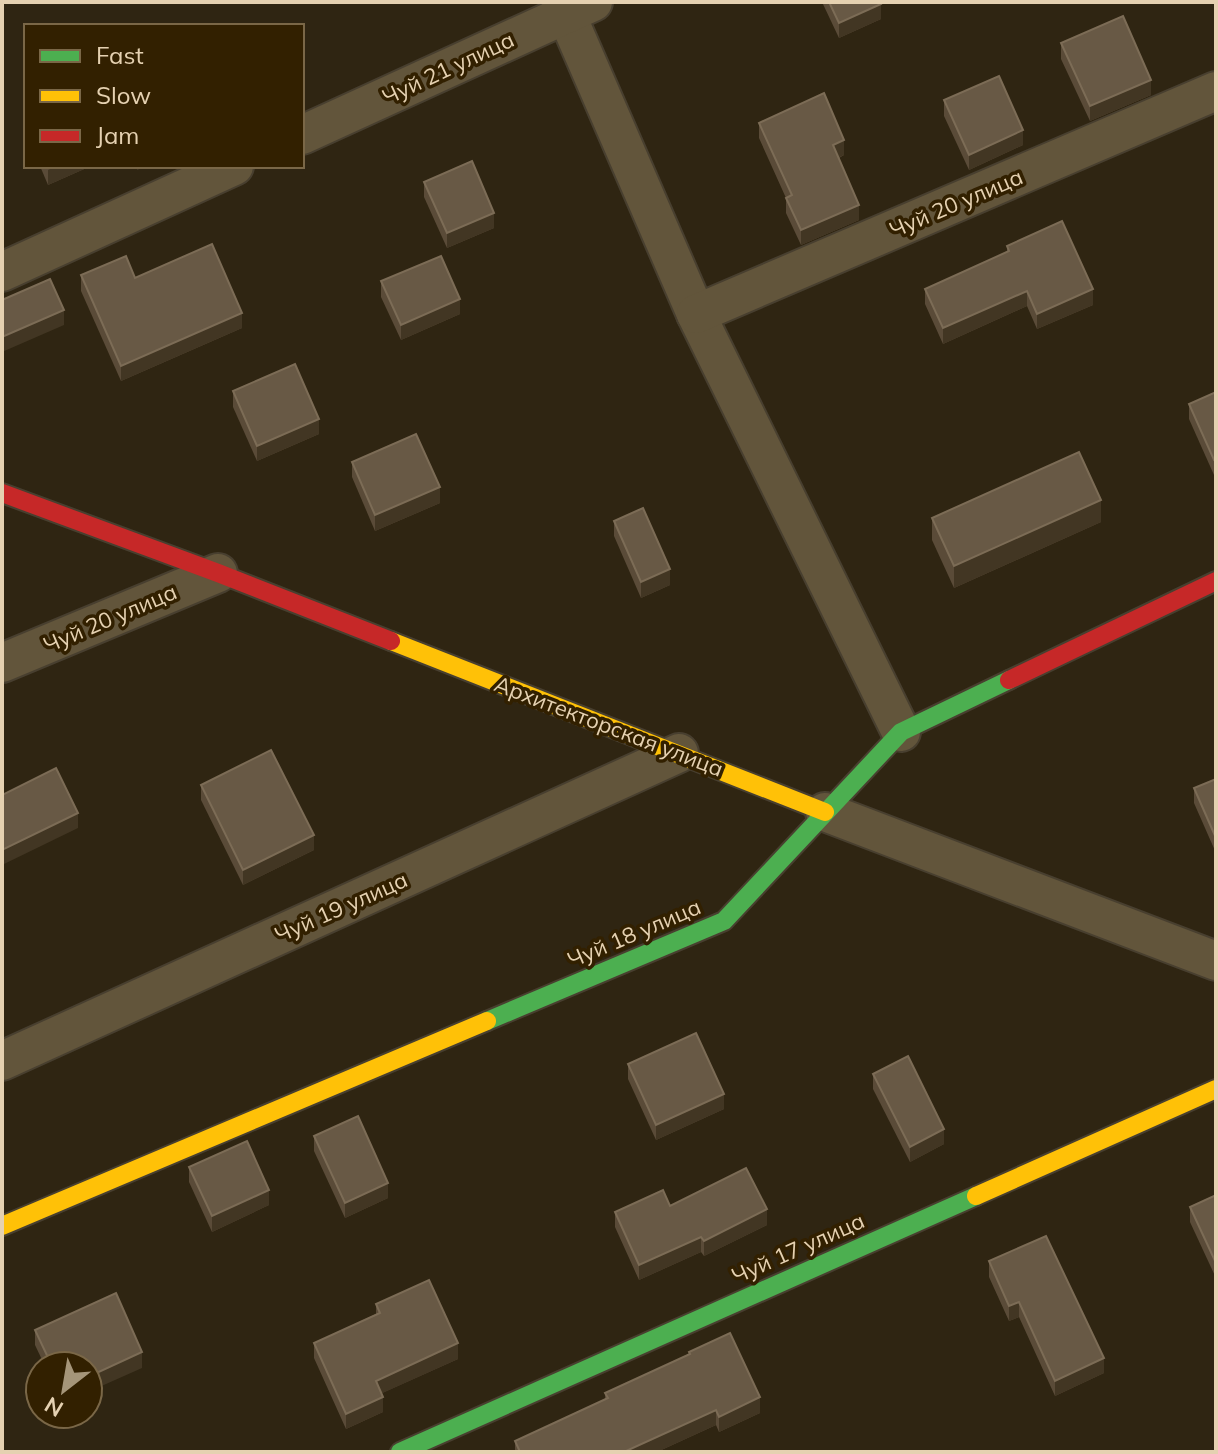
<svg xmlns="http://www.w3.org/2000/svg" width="1218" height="1454" font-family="Mulish,sans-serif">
<rect width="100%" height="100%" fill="#2f2512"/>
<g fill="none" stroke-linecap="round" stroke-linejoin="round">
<defs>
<g id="street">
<polyline points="561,2 696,314 901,732"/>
<polyline points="302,135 593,2"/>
<polyline points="2,272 234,166"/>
<polyline points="696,314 1216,91"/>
<polyline points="2,663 218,573"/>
<polyline points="825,812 1216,961"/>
<polyline points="2,1061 679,753"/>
</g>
<g id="fast">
<polyline points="487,1021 724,921 901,732 1009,680"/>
<polyline points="400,1452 976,1196"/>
</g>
<g id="slow">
<polyline points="391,641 825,812"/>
<polyline points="976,1196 1216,1089"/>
<polyline points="2,1226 487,1021"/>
</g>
<g id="jam">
<polyline points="2,493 218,573 391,641"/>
<polyline points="1009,680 1216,581"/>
</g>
</defs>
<!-- street casing -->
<use href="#street" stroke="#483f2f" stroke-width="42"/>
<!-- fast casing -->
<use href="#fast" stroke="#483f2f" stroke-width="22"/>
<!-- slow casing -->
<use href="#slow" stroke="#483f2f" stroke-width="22"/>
<!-- jam casing -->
<use href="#jam" stroke="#483f2f" stroke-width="22"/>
<!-- street -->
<use href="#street" stroke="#62553b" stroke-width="38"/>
<!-- fast -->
<use href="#fast" stroke="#4caf50" stroke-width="18"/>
<!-- slow -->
<use href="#slow" stroke="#ffc107" stroke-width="18"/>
<!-- jam -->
<use href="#jam" stroke="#c62828" stroke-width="18"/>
</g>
<!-- wall -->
<g fill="#5a4b38">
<polygon points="822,2 880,2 881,19 839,38"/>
<polygon points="1061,43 1151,95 1090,121 1061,59"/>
<polygon points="944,100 1023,145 969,170 944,116"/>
<polygon points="26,113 26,135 23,129 23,114"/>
<polygon points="759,123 844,155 839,158 859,220 801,245 786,213 786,198 759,138"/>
<polygon points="40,166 91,166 48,185"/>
<polygon points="424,182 494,228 447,248 424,197"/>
<polygon points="1007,246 1093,305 1037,329 1027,306 943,344 925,304 925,289 1007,252"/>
<polygon points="81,275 135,278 242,328 121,381 81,291"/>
<polygon points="381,281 460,314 401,340 381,297"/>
<polygon points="233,391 319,434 257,461 233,407"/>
<polygon points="1216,392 1216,474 1214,475 1189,419 1189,404"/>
<polygon points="352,462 440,503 375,531 352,477"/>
<polygon points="932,518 1101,522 954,588 932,540"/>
<polygon points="614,521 670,585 641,598 614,536"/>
<polygon points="1216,779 1216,853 1194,803 1194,788"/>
<polygon points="201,785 314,850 243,885 201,800"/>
<polygon points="628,1064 724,1109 656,1140 628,1079"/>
<polygon points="873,1074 944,1144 910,1162 873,1089"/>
<polygon points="314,1136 388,1198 345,1218 314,1151"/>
<polygon points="189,1167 269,1205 212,1232 189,1182"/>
<polygon points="1216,1195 1216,1278 1190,1222 1190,1207"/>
<polygon points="670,1206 767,1225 704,1256 701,1252 639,1280 615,1227 615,1212"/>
<polygon points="989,1261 1104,1373 1055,1396 1019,1317 1009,1321 989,1277"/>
<polygon points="376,1304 458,1359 382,1393 383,1412 346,1429 314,1358 314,1343 376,1314"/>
<polygon points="35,1330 142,1368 45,1366 35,1345"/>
<polygon points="689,1352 760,1413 719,1432 716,1425 657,1452 515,1452 515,1441 605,1399 605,1393 689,1355"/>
</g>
<!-- shaded-wall -->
<g fill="#423623">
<polygon points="881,4 881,19 839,38 839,23"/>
<polygon points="1151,80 1151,95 1090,121 1090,106"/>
<polygon points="1023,130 1023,145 969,170 969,155"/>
<polygon points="844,140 844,155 833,160 833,145"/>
<polygon points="56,166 91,166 48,185 48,170"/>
<polygon points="137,166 147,166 137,170"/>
<polygon points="859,205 859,220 801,245 801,230"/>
<polygon points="494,213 494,228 447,248 447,233"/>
<polygon points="1093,289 1093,305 1037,329 1037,314"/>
<polygon points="1027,291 1027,306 943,344 943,328"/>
<polygon points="460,299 460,314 401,340 401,325"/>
<polygon points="64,310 64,325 2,352 2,337"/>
<polygon points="242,313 242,328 121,381 121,366"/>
<polygon points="319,419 319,434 257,461 257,446"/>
<polygon points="1216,459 1216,474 1214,475 1214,460"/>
<polygon points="440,487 440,503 375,531 375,515"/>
<polygon points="1101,500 1101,522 954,588 954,566"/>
<polygon points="670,569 670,585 641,598 641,582"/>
<polygon points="78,813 78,828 2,865 2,850"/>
<polygon points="314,835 314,850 243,885 243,870"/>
<polygon points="724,1094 724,1109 656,1140 656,1125"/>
<polygon points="944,1129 944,1144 910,1162 910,1147"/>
<polygon points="388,1183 388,1198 345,1218 345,1203"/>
<polygon points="269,1190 269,1205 212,1232 212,1216"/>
<polygon points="767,1209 767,1225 704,1256 704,1241"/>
<polygon points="701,1237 701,1252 639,1280 639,1265"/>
<polygon points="1019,1302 1019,1317 1009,1321 1009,1306"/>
<polygon points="458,1343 458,1359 376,1396 376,1381"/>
<polygon points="142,1352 142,1368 88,1392 88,1377"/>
<polygon points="1104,1358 1104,1373 1055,1396 1055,1381"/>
<polygon points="383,1397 383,1412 346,1429 346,1414"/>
<polygon points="760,1397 760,1413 719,1432 719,1417"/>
<polygon points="716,1410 716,1425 657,1452 624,1452"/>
</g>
<!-- building -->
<g fill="#685945" stroke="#7c6c56" stroke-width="2">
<polygon points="829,2 880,2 881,4 839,23"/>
<polygon points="1123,16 1151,80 1090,106 1061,43"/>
<polygon points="999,76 1023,130 969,155 944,100"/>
<polygon points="824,93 844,140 833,145 859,205 801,230 786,198 792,195 759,123"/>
<polygon points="472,161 494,213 447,233 424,182"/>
<polygon points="1062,221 1093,289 1037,314 1027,291 943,328 925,289 1009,251 1007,246"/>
<polygon points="212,244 242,313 121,366 81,275 126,256 135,278"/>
<polygon points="441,256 460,299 401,325 381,281"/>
<polygon points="50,279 64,310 2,337 2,300"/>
<polygon points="295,364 319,419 257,446 233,391"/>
<polygon points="1216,392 1216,459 1214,460 1189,404"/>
<polygon points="416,434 440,487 375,515 352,462"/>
<polygon points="1079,452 1101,500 954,566 932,518"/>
<polygon points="643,508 670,569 641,582 614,521"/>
<polygon points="271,750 314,835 243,870 201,785"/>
<polygon points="56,768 78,813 2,850 2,795"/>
<polygon points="1216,779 1216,838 1194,788"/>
<polygon points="696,1033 724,1094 656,1125 628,1064"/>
<polygon points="908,1056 944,1129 910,1147 873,1074"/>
<polygon points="358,1116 388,1183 345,1203 314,1136"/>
<polygon points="247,1141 269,1190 212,1216 189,1167"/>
<polygon points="746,1168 767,1209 704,1241 701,1237 639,1265 615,1212 663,1190 670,1206"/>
<polygon points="1216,1195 1216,1263 1190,1207"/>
<polygon points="1046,1236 1104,1358 1055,1381 1019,1302 1009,1306 989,1261"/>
<polygon points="429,1280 458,1343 376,1381 383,1397 346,1414 314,1343 380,1313 376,1304"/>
<polygon points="116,1293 142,1352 88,1377 88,1366 52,1366 35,1330"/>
<polygon points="730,1333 760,1397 719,1417 716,1410 624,1452 520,1452 515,1441 608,1398 605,1393 690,1354 689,1352"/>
</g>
<g text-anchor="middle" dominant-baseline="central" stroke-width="7" stroke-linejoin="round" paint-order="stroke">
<!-- street labels -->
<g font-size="22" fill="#e5d1b1" stroke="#322000">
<text transform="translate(448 68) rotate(-25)">Чуй 21 улица</text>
<text transform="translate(956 203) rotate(-23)">Чуй 20 улица</text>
<text transform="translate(110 618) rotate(-23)">Чуй 20 улица</text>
<text transform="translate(609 726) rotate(21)">Архитекторская улица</text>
<text transform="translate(341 907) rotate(-24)">Чуй 19 улица</text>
<text transform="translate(634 933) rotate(-23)">Чуй 18 улица</text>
<text transform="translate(798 1248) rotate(-24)">Чуй 17 улица</text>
</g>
</g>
<!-- border -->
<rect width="1218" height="1454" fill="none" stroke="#e5d1b1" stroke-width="8"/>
<!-- legend -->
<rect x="24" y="24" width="280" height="144" fill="#322000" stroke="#7a6747" stroke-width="2"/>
<rect x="40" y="50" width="40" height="12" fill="#4caf50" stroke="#7a6747" stroke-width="2"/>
<text x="96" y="64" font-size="24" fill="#e5d1b1">Fast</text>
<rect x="40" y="90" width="40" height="12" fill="#ffc107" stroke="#7a6747" stroke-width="2"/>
<text x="96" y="104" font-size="24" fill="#e5d1b1">Slow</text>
<rect x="40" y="130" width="40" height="12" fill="#c62828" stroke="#7a6747" stroke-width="2"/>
<text x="96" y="144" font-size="24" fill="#e5d1b1">Jam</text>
<!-- north arrow -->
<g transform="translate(64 1390) rotate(211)"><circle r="38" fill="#322000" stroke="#7a6747" stroke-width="2"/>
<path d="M0-6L14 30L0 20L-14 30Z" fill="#a59579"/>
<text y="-12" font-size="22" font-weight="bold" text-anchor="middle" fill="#e5d1b1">N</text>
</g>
</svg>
